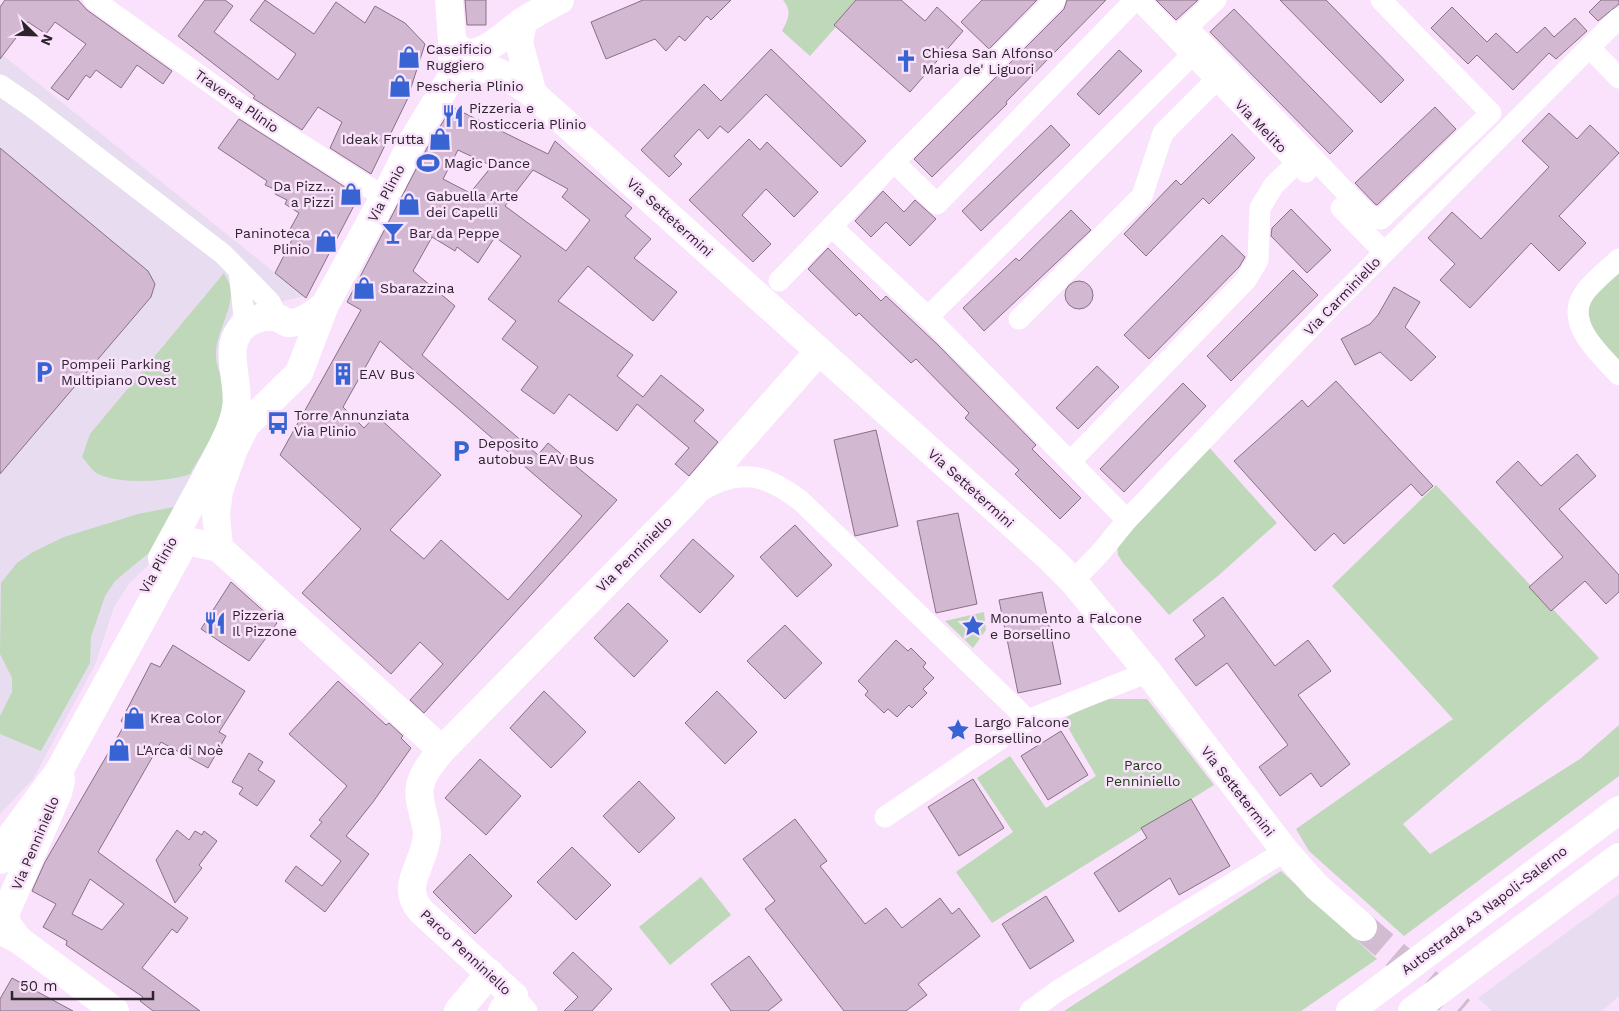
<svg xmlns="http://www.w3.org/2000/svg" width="1619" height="1011" font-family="'Work Sans',sans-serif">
<rect width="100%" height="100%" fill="#fae2fc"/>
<!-- commercial -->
<g fill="#e8dcf0">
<polygon points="0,53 304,296 232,314 225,329 231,410 156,557 129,584 114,607 95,665 33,779 0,814"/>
<polygon points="1619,894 1619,996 1602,1011 1492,1011 1478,998"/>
</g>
<!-- green -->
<g fill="#bed8b9">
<path d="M783 0H860L810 56 782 31C789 18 792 11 783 0Z"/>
<polygon points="1619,270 1619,364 1594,338 1587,307 1594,294"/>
<path d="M224 273C226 278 231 285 231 290 232 312 216 332 216 354 215 371 230 389 226 406 220 428 201 454 190 474 171 482 112 485 95 472 90 468 86 461 82 457L90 434Z"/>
<polygon points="1207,445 1277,523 1219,575 1169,615 1123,563 1118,555 1117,543"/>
<polygon points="1436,485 1599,658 1403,824 1430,854 1580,759 1619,725 1619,776 1404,936 1309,851 1296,829 1453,719 1332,586"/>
<polygon points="174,507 151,551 115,581 105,596 91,637 90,663 41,751 0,734 0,716 12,692 12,678 0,654 1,583 17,563 33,552 64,537 138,514"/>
<polygon points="984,612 986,630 973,648 945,621"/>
<polygon points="1101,699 1147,699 1214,785 992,923 956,872 1013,832 977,778 1010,756 1046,808 1096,776 1063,719"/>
<polygon points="1281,871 1377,959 1301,1011 1064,1011"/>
<polygon points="701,877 731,915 670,965 639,927"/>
</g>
<!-- building -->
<g fill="#d2b8d0" stroke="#887086" fill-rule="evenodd">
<polygon points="5,0 78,0 87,10 172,71 163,84 137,65 121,88 96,70 90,78 86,75 68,100 51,88 86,44 55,22 46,34 28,22 0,59 0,7"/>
<polygon points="205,0 225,0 233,6 214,32 278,80 296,54 250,20 265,0 314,34 336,2 365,23 375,6 405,23 425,44 407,100 371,174 330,148 342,122 318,107 302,130 253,98 255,96 178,36"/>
<polygon points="465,0 486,0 486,25 467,25"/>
<polygon points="643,0 731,0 711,20 707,16 685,41 679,36 666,51 655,39 606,59 591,22"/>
<polygon points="856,0 901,0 925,21 937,7 963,31 910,92 834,25"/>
<polygon points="982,0 1037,0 989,49 961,22"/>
<polygon points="1067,0 1106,0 1006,102 1007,104 932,177 914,159 1064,9"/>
<polygon points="1156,0 1198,0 1176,20"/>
<polygon points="1280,0 1326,0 1404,80 1381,103"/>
<polygon points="1601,0 1619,0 1619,4 1598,21 1589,12"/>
<polygon points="1452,7 1487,42 1496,33 1517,53 1545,27 1554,37 1575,18 1587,31 1556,59 1549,53 1513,90 1477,55 1468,64 1431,28"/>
<polygon points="1234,9 1353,131 1330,154 1210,32"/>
<polygon points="771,49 866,141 841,167 766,94 728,133 720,126 708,139 699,129 674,156 682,164 669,177 641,150 704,84 721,101"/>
<polygon points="1119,50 1142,71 1099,115 1077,94"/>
<path d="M452 107 548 154 555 141 632 208 625 216 651 239 634 258 677 292 653 321 588 266 558 301 633 355 617 376 643 397 661 375 704 410 694 421 718 442 689 476 675 464 689 448 637 404 617 431 569 394 554 414 521 390 538 367 502 339 516 321 488 299 521 256 495 237 478 263 457 247 455 251 432 237 413 271 455 306 422 355 538 455 548 443 617 500 424 713 410 700 443 664 420 642 391 674 302 593 361 529 280 455 361 310 347 302 427 148ZM458 150 492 166 470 193 443 179ZM533 170 568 189 562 197 590 220 566 251 505 206ZM380 341 582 516 508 600 441 540 424 559 390 530 441 475 376 415 364 428 343 407Z"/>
<polygon points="1435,107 1456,129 1377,205 1375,204 1355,183"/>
<polygon points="1549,113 1577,139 1590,125 1619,153 1559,216 1586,243 1559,271 1531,243 1470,308 1440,280 1455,264 1428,238 1452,212 1481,239 1549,167 1522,141"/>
<polygon points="239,119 359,196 306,298 275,273 295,234 289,231 299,213 285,204 287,200 275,194 276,190 265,185 267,181 218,148"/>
<polygon points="1051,125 1070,145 981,231 962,211"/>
<polygon points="1232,134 1255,158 1209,204 1203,198 1146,256 1124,234 1176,180 1181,185"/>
<polygon points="749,139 760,150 767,142 818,192 794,217 766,189 742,215 771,244 753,262 689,200"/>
<polygon points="0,148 148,271 155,284 151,297 0,474"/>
<polygon points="883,191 904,212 915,200 936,219 910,246 886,222 871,237 855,221"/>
<polygon points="1291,209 1331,250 1307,273 1271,236 1272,228"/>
<polygon points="1071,210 1091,230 984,331 963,308 1016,258 1019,261"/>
<polygon points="1222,235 1245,257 1239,267 1149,359 1124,335"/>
<polygon points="828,248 881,301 886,296 938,345 1036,445 1032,449 1081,498 1060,519 1015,474 1019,470 965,418 969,413 916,359 911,363 859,313 856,316 808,269"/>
<polygon points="1293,270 1318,295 1231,381 1207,356"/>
<circle cx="1079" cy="295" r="14"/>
<polygon points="1394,287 1420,302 1405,327 1436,357 1411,381 1380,352 1355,365 1341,339 1370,324 1378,315"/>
<polygon points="1097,366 1119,387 1078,429 1056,408"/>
<polygon points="1336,381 1433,486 1422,496 1411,484 1344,544 1334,533 1315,551 1234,461 1302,400 1308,407"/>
<polygon points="1183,383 1206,406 1124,492 1100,469"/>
<polygon points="876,430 898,526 855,536 834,440"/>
<polygon points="1577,454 1596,476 1559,509 1619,575 1619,592 1606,604 1585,581 1551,611 1529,587 1563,557 1496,482 1518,461 1541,486"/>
<polygon points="958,513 977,604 936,613 917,521"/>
<polygon points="795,525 832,565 797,597 760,557"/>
<polygon points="693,539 734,576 700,613 660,576"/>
<polygon points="231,582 277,623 249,661 201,629"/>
<polygon points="1042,592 1061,684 1018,693 999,600"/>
<polygon points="1223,597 1275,666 1308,640 1331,671 1298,695 1350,764 1321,787 1311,773 1280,796 1259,767 1288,745 1227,663 1196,686 1175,659 1205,636 1193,620"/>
<polygon points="628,603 668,641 634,677 594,638"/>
<polygon points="785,625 822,663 785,699 747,661"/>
<polygon points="896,640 908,651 911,648 926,663 923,667 934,678 923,689 927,693 912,708 909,705 897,717 888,709 884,713 865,695 868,691 858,681"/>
<path d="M173 645 245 691 219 732 226 736 208 768 161 742 98 852 188 918 177 933 172 929 142 968 200 1011H153L140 1001 143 997 66 945 67 941 43 927 56 904 32 891 45 862 125 724 121 721 151 663 160 667ZM90 879 124 904 102 930 72 914Z"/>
<polygon points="338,681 386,725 389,723 403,736 401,738 411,748 373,802 346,836 369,854 325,912 285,881 296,866 322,886 341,861 310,836 322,822 319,820 347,786 289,734"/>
<polygon points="544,691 586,732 551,768 510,728"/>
<polygon points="717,691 757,732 725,764 685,723"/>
<polygon points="1061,731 1088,775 1048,800 1021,756"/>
<polygon points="249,753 263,762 258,770 275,781 257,806 239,794 243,788 232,782"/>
<polygon points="480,759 521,796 486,835 445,798"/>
<polygon points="973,779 1004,828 959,856 928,807"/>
<polygon points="639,781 675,818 639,853 603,816"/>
<polygon points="1191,799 1230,866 1179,895 1170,878 1119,912 1094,873 1147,838 1141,828"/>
<polygon points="795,819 827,861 820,866 865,924 886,908 902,928 940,898 952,914 959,908 980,936 918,984 927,995 906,1011 844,1011 765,909 775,901 743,859"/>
<polygon points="177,830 189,840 195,831 202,835 204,831 217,841 199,865 202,868 175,903 156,860"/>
<polygon points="572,847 611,885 576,920 537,882"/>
<polygon points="470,854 512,896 475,934 433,892"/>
<polygon points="1046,896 1074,941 1030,969 1002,924"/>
<polygon points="573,952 612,989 592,1011 564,1011 578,997 553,973"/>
<polygon points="749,956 782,1000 768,1011 731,1011 711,984"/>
<polygon points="12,978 73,1011 0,1011 0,999"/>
</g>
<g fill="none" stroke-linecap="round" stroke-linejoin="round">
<!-- secondary-tunnel -->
<polyline stroke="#d1bcd2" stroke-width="28" stroke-dasharray="28 14" stroke-linecap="butt" points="1363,927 1461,1011"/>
<!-- street -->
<g stroke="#fff" stroke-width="21">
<polyline points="94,0 258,117 384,197"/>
<polyline points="1055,0 894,162 937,204 1135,0"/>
<polyline points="1139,0 1306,172"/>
<polyline points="1187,27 1368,215 1381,219 1491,113 1381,0"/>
<polyline points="1178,36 1216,0"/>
<polyline points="1590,48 1619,78"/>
<polyline points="0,85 32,107 223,254 270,302 278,318"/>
<polyline points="1341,208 1384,252"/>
<polyline points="832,227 928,317 1127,520"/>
<path d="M1619 259C1609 269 1588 285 1582 297 1566 326 1602 356 1619 375"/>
<polyline points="239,271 245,325"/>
<polyline points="779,281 894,162"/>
<polyline points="928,317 1192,55"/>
<polyline points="1019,319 1142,196 1163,133 1216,80"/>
<polyline points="1070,462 1246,280 1258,260 1260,208 1274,185 1297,163"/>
<path d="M699 492C739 467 767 474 802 502L1028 720"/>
<polyline points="1073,581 1101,552 1127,520 1333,304 1619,18"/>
<polyline points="885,817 1028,720 1148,672"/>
<polyline points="514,996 527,1011"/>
<polyline points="1030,1011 1059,990 1285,851"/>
</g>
<!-- secondary -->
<g stroke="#fff" stroke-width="28">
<polyline points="819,351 1050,558 1073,581 1148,672 1285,851 1317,887 1363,927"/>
<path d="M442 750C433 761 423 772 420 786 417 803 427 819 427 835 426 863 398 886 421 911L514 996"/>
<polyline points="2,931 19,940 115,1011"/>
<polyline points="19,940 6,923 6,912 58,793 61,780 59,771"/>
<polyline points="458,1011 490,973"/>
</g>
<!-- primary -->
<g stroke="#fff" stroke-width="28">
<polyline points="523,21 519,43 533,94"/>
<path d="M453 42C457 47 461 52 468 53 488 53 507 32 522 22 534 14 547 7 560 0"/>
<polyline points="219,548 216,514 219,491 233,451 246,425 299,373 325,305 393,181 413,140 452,76 452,40 449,0"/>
<path d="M162 558C179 527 196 496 213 464 222 446 233 428 236 408 241 382 220 345 245 325 254 318 267 315 278 318 281 319 285 322 288 323 302 324 316 312 325 305"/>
<path d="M0 860 13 833 59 771 183 545 192 542 219 548 442 750 688 500 819 351 533 94C502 73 489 59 452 76"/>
</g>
<!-- highway -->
<g stroke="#fff" stroke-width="28">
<polyline points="502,1011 514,996"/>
<polyline points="1350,1011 1619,810"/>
<polyline points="1412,1011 1619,857"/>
</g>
</g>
<!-- icons -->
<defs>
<symbol id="shop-bare" viewBox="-9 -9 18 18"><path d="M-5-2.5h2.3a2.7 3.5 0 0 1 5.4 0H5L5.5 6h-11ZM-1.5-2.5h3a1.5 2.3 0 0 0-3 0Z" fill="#3863d3" stroke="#fae2fc" stroke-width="2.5" paint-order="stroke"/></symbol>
<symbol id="church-bare" viewBox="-9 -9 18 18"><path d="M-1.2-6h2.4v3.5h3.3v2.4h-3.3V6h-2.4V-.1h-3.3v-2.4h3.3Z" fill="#3863d3" stroke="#fae2fc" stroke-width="2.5" paint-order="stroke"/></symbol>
<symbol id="restaurant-bare" viewBox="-9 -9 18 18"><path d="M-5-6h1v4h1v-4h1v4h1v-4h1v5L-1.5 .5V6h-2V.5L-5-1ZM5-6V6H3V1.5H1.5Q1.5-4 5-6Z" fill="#3863d3" stroke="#fae2fc" stroke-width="2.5" paint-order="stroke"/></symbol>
<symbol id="stadium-bare" viewBox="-9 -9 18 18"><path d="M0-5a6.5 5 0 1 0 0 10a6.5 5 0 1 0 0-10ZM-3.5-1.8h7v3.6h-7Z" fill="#3863d3" stroke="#fae2fc" stroke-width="2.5" paint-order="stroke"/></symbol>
<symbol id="bar-bare" viewBox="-9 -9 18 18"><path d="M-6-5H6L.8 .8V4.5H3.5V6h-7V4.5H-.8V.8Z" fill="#3863d3" stroke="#fae2fc" stroke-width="2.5" paint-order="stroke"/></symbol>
<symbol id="parking-bare" viewBox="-9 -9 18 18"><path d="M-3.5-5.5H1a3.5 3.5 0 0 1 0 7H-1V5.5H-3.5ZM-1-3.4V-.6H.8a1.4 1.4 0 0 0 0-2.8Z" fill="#3863d3" stroke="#fae2fc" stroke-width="2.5" paint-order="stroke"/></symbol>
<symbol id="building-bare" viewBox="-9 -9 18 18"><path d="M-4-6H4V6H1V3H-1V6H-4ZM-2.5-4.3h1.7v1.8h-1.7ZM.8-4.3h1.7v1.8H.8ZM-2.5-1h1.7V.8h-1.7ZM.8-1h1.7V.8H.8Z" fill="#3863d3" stroke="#fae2fc" stroke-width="2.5" paint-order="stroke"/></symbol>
<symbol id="bus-bare" viewBox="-9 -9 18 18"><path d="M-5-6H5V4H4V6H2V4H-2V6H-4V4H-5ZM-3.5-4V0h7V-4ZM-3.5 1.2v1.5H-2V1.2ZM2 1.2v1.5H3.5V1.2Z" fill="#3863d3" stroke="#fae2fc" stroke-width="2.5" paint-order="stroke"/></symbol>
<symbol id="sight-bare" viewBox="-9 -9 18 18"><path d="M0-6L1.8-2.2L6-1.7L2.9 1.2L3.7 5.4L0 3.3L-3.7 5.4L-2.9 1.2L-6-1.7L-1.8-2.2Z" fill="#3863d3" stroke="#fae2fc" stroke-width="2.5" paint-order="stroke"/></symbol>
</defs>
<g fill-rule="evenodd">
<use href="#shop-bare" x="393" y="41" width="32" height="32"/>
<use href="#church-bare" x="890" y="45" width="32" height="32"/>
<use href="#shop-bare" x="384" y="70" width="32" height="32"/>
<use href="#restaurant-bare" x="437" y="100" width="32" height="32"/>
<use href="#shop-bare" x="424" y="123" width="32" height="32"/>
<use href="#stadium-bare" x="412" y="147" width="32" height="32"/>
<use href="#shop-bare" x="335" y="178" width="32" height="32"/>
<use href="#shop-bare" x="393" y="188" width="32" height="32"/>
<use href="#bar-bare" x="377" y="217" width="32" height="32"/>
<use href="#shop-bare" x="310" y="225" width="32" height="32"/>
<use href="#shop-bare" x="348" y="272" width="32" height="32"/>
<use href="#parking-bare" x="28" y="356" width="32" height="32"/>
<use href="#building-bare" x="327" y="358" width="32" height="32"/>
<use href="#bus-bare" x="262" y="407" width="32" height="32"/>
<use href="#parking-bare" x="445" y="435" width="32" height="32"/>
<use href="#restaurant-bare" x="199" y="607" width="32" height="32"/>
<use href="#sight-bare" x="957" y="610" width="32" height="32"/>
<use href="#shop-bare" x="118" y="702" width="32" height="32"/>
<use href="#sight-bare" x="942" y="714" width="32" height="32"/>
<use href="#shop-bare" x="103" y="734" width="32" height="32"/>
</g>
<g text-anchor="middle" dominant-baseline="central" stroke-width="5" stroke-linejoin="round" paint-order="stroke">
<!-- poi labels -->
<g font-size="14" fill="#2c232c" stroke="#fae2fc" text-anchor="start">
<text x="426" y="49">Caseificio<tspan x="426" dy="16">Ruggiero</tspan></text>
<text x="922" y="53">Chiesa San Alfonso<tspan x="922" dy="16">Maria de' Liguori</tspan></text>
<text x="416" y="86">Pescheria Plinio</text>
<text x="469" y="108">Pizzeria e<tspan x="469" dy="16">Rosticceria Plinio</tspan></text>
<text x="424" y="139" text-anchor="end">Ideak Frutta</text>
<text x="444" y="163">Magic Dance</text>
<text x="334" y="186" text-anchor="end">Da Pizz...<tspan x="334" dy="16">a Pizzi</tspan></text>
<text x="426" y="196">Gabuella Arte<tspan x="426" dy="16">dei Capelli</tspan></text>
<text x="310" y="233" text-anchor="end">Paninoteca<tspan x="310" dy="16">Plinio</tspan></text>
<text x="409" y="233">Bar da Peppe</text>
<text x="380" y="288">Sbarazzina</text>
<text x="61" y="364">Pompeii Parking<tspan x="61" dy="16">Multipiano Ovest</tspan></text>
<text x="359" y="374">EAV Bus</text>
<text x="294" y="415">Torre Annunziata<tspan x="294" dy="16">Via Plinio</tspan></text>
<text x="478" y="443">Deposito<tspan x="478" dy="16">autobus EAV Bus</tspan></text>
<text x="232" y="615">Pizzeria<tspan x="232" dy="16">Il Pizzone</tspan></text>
<text x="990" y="618">Monumento a Falcone<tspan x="990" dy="16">e Borsellino</tspan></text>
<text x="150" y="718">Krea Color</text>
<text x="974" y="722">Largo Falcone<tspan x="974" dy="16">Borsellino</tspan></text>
<text x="136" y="750">L'Arca di Noè</text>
</g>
<!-- street labels -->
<g font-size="14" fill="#2c232c" stroke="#fae2fc">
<text transform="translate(237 101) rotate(35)">Traversa Plinio</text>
<text transform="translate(1261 126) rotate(46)">Via Melito</text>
<text transform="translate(386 193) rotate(-62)">Via Plinio</text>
<text transform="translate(670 217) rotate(42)">Via Settetermini</text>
<text transform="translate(1342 296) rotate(-46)">Via Carminiello</text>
<text transform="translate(971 488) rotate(42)">Via Settetermini</text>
<text transform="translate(634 554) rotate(-45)">Via Penniniello</text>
<text transform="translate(158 565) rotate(-61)">Via Plinio</text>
<text transform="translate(1238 791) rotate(52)">Via Settetermini</text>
<text transform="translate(35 843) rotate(-67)">Via Penniniello</text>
<text transform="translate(1484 910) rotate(-37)">Autostrada A3 Napoli-Salerno</text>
<text transform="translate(466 952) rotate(43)">Parco Penniniello</text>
</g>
<!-- park labels -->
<g font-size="14" fill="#184110" stroke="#fae2fc">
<text x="1143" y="765">Parco<tspan x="1143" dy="16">Penniniello</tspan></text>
</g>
</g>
<!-- north arrow -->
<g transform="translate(35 35) rotate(113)" stroke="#fae2fc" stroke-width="4" paint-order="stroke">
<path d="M0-4L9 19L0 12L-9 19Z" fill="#2c232c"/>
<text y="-8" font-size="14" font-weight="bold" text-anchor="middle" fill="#2c232c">N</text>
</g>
<!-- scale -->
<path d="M12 991v8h141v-8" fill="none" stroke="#2c232c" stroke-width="2.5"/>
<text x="20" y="991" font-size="15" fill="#2c232c" stroke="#fae2fc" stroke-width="4" paint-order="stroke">50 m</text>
</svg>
